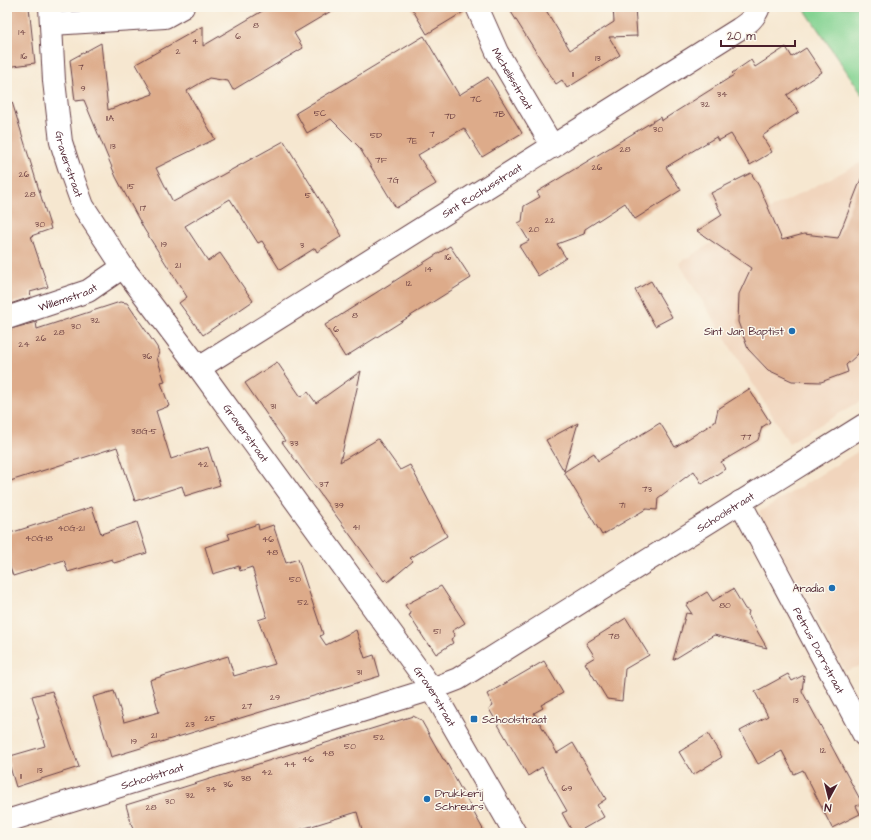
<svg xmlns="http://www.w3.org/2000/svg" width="871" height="840" font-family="'Architects Daughter',sans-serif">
<rect width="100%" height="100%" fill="#fbf7ec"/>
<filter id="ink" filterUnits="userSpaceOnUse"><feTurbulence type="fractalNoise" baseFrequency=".025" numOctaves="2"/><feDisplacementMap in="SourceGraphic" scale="8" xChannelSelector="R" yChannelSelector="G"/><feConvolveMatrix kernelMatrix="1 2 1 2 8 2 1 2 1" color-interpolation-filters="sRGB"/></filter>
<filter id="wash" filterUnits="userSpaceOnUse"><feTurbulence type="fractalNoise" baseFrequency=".012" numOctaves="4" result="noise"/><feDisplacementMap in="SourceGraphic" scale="16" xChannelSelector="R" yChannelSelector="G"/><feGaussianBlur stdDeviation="0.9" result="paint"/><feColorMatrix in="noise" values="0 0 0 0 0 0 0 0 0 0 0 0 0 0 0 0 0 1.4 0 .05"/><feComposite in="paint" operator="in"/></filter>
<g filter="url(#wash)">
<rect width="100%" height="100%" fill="#f6e7d0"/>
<!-- built -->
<g fill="#f1d5bd">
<polygon points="864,161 864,399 789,443 679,263 749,220"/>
<polygon points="864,448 864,665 845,671 759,512"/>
</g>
<!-- green -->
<polygon fill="#84d392" stroke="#67795e" points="803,7 864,7 864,97"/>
<g id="blocks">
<!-- building -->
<g fill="#ddab8a">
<polygon points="7,7 29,7 35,63 7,67"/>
<polygon points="269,7 338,7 294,33 303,48 233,90 228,81 209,78 187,91 215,139 156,168 173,202 284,141 342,236 317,252 315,248 280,270 262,241 258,243 230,199 185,226 208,261 220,253 253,301 203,335 179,303 187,297 144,229 116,177 84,100 75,101 70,60 101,43 108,110 153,94 136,64 203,26 203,46"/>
<polygon points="411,7 465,7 465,11 427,34"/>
<polygon points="508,7 544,7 570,50 614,22 613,7 635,7 637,36 609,37 620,55 567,88 562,80 556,84"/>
<polygon points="424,36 459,95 488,77 522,133 482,157 464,128 418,155 436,184 396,208 359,147 331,119 307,133 296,113"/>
<polygon points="786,47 792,57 806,48 822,72 787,95 799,112 762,136 772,152 750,165 731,134 718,141 716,137 666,167 681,190 635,219 625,203 585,229 584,234 557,244 566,258 538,276 519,246 529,241 518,223 522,221 524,206 540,197 537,192 660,117 661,121 734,75 732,73 751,60 755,67"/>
<polygon points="7,102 12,102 51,229 31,236 48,287 30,292 31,297 7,305"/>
<polygon points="751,173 759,186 782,240 804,234 838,238 863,174 864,175 864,346 857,355 846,365 848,372 821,382 792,381 768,370 748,349 738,322 739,294 751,268 697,231 722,215 711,193"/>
<polygon points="450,246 471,278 345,357 325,325"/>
<polygon points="651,281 672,317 655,326 635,290"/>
<polygon points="120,302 127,303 157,347 159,352 157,358 165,382 161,383 169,406 156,411 171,459 208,447 220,485 185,496 182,486 135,501 117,447 7,482 7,330 36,322 37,329"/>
<polygon points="277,362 301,397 308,392 316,403 361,371 340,462 378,439 400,470 410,465 447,536 410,558 413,561 388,582 386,579 384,581 373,566 282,442 285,441 245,383"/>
<polygon points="749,389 770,422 762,427 758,440 721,462 725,469 702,484 694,471 658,498 657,510 646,509 602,535 564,472 594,453 598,461 660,423 675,447 715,422 718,409"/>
<polygon points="578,423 564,471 546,440"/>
<polygon points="92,507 101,534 137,522 147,553 114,563 112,559 68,572 64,560 13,576 7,559 7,534"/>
<polygon points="258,524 259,530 273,525 286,563 298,559 323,634 320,636 326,645 356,630 365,658 374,655 380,676 111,757 93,697 114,691 124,722 159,712 150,680 228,656 234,676 275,664 258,620 267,617 252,567 240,571 239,566 213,574 205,547 230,539 228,534"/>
<polygon points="441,586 465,623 452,631 455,636 451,639 453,643 436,654 430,645 429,646 409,615 411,614 405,605"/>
<polygon points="733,589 745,609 749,611 748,615 767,648 714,635 673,660 686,613 692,614 686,605 707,592 713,601"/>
<polygon points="626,618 649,655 625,669 622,701 607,699 585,663 595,657 586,643"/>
<polygon points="544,661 563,693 541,705 543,708 534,713 557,753 573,743 606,799 597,805 604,817 576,833 573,833 562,813 567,811 542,767 528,776 489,709 493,706 487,694"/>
<polygon points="788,674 792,681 804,675 802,691 862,803 856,806 860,814 832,828 803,770 794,774 782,751 758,764 740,731 768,716 755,692"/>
<polygon points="52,691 79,767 16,787 7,757 45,746 37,719 39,719 32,696"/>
<polygon points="413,716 421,720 443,759 445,760 485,833 363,833 357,812 289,833 134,833 126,805"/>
<polygon points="708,734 722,757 693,775 679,752"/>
</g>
</g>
</g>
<g filter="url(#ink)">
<use href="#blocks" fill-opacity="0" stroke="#643d44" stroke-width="1"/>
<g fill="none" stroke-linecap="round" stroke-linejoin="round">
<defs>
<g id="minor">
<path id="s1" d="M50 7 54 81 61 142 69 167 83 206 123 267 199 368 432 689 515 833"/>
<path id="s2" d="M477 7 497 52 553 147"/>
<polyline points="52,24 165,17 183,7"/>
<path id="s3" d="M7 318 88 291 123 267"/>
<path id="s4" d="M199 368 739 29C748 23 755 18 759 7"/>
<path id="s5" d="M740 502 864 735"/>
<path id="s6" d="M7 821 432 689 458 679 864 425"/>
</g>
</defs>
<!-- minor casing -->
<use href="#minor" stroke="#643d44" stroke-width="24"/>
<!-- minor -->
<use href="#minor" stroke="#fff" stroke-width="22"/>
</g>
</g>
<!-- markers -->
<g fill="#1f6fb2" stroke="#fbf7ec" stroke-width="1.5">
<circle cx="792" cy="331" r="4"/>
<circle cx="832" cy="588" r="4"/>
<rect x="470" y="715" width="8" height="8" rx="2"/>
<circle cx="427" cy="799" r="4"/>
</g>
<g text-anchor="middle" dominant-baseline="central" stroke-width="3" stroke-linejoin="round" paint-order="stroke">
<!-- number labels -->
<g font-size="9" fill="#6f4243">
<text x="256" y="25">8</text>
<text x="22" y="32">14</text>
<text x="238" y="36">6</text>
<text x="195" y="41">4</text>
<text x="178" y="51">2</text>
<text x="24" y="56">16</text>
<text x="598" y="58">13</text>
<text x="81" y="67">7</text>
<text x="573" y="74">11</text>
<text x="83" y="88">9</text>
<text x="722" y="94">34</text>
<text x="476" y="99">7C</text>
<text x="705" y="104">32</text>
<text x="320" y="113">5C</text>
<text x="499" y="114">7B</text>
<text x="450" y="116">7D</text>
<text x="110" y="118">11A</text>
<text x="658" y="129">30</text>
<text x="432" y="134">7</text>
<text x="376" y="135">5D</text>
<text x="412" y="140">7E</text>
<text x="113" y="146">13</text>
<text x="625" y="149">28</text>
<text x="381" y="160">7F</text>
<text x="597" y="167">26</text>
<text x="24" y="174">26</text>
<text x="393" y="180">7G</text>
<text x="131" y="186">15</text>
<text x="30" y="194">28</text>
<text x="308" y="195">5</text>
<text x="143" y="208">17</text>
<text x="550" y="220">22</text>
<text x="40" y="224">30</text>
<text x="534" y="229">20</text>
<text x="164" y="244">19</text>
<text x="302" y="245">3</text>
<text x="448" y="257">16</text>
<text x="178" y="265">21</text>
<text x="429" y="269">14</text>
<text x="409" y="283">12</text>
<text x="355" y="315">8</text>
<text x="95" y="320">32</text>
<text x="76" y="326">30</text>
<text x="336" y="329">6</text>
<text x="59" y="332">28</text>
<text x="41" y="338">26</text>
<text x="24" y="344">24</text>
<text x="147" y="356">36</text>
<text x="273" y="406">31</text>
<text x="144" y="431">38G-5</text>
<text x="746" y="437">77</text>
<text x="294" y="443">33</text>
<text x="203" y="464">42</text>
<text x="324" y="484">37</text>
<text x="647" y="489">73</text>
<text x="339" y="505">39</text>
<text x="622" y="505">71</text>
<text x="356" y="527">41</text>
<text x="71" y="528">40G-21</text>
<text x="39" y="538">40G-18</text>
<text x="268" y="539">46</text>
<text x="272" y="552">48</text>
<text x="295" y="579">50</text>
<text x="303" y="602">52</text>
<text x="725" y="605">80</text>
<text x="437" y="631">51</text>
<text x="614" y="636">78</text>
<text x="359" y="672">31</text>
<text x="275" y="697">29</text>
<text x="796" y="700">13</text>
<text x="247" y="706">27</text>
<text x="210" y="718">25</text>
<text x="190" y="724">23</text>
<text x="154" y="735">21</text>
<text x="379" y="737">52</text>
<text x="134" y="741">19</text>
<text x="350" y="746">50</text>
<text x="823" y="750">12</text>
<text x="328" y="753">48</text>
<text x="308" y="759">46</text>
<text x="290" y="764">44</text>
<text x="40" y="770">13</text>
<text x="267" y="772">42</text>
<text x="21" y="776">11</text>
<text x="246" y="778">38</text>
<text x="228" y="784">36</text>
<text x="567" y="788">69</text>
<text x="211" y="789">34</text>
<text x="190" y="795">32</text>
<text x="170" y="801">30</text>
<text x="151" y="807">28</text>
</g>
<!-- street labels -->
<g font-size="11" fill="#4a1f2b" stroke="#fbf7ec">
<text stroke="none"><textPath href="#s2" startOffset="80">Michelisstraat</textPath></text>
<text stroke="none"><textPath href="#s1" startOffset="159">Graverstraat</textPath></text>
<text stroke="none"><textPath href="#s4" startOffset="334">Sint Rochusstraat</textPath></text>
<text stroke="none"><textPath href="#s3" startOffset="64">Willemstraat</textPath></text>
<text stroke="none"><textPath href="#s1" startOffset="483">Graverstraat</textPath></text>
<text stroke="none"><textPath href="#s6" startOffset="788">Schoolstraat</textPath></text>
<text stroke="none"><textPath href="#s5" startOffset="168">Petrus Dorrstraat</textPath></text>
<text stroke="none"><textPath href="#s1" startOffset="807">Graverstraat</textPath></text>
<text stroke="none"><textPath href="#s6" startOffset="152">Schoolstraat</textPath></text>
</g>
<!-- poi labels -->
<g font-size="11" fill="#4a1f2b" stroke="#fbf7ec" text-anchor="end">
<text x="784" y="331">Sint Jan Baptist</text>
<text x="824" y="588">Aradia</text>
<text x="482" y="719" text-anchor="start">Schoolstraat</text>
<text x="435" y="793" text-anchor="start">Drukkerij<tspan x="435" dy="13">Schreurs</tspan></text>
</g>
</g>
<!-- margin -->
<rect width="871" height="840" fill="none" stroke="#fbf7ec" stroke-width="24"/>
<!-- north arrow -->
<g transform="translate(829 798) rotate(187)" stroke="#fbf7ec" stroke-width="3" paint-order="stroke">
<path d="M0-3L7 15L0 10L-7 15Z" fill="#4a1f2b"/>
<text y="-6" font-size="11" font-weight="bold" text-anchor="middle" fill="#4a1f2b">N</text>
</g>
<!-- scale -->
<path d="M721 40v6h74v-6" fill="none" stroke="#4a1f2b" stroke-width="2"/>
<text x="727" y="40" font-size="12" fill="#4a1f2b" stroke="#fbf7ec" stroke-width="3" paint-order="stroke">20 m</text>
</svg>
